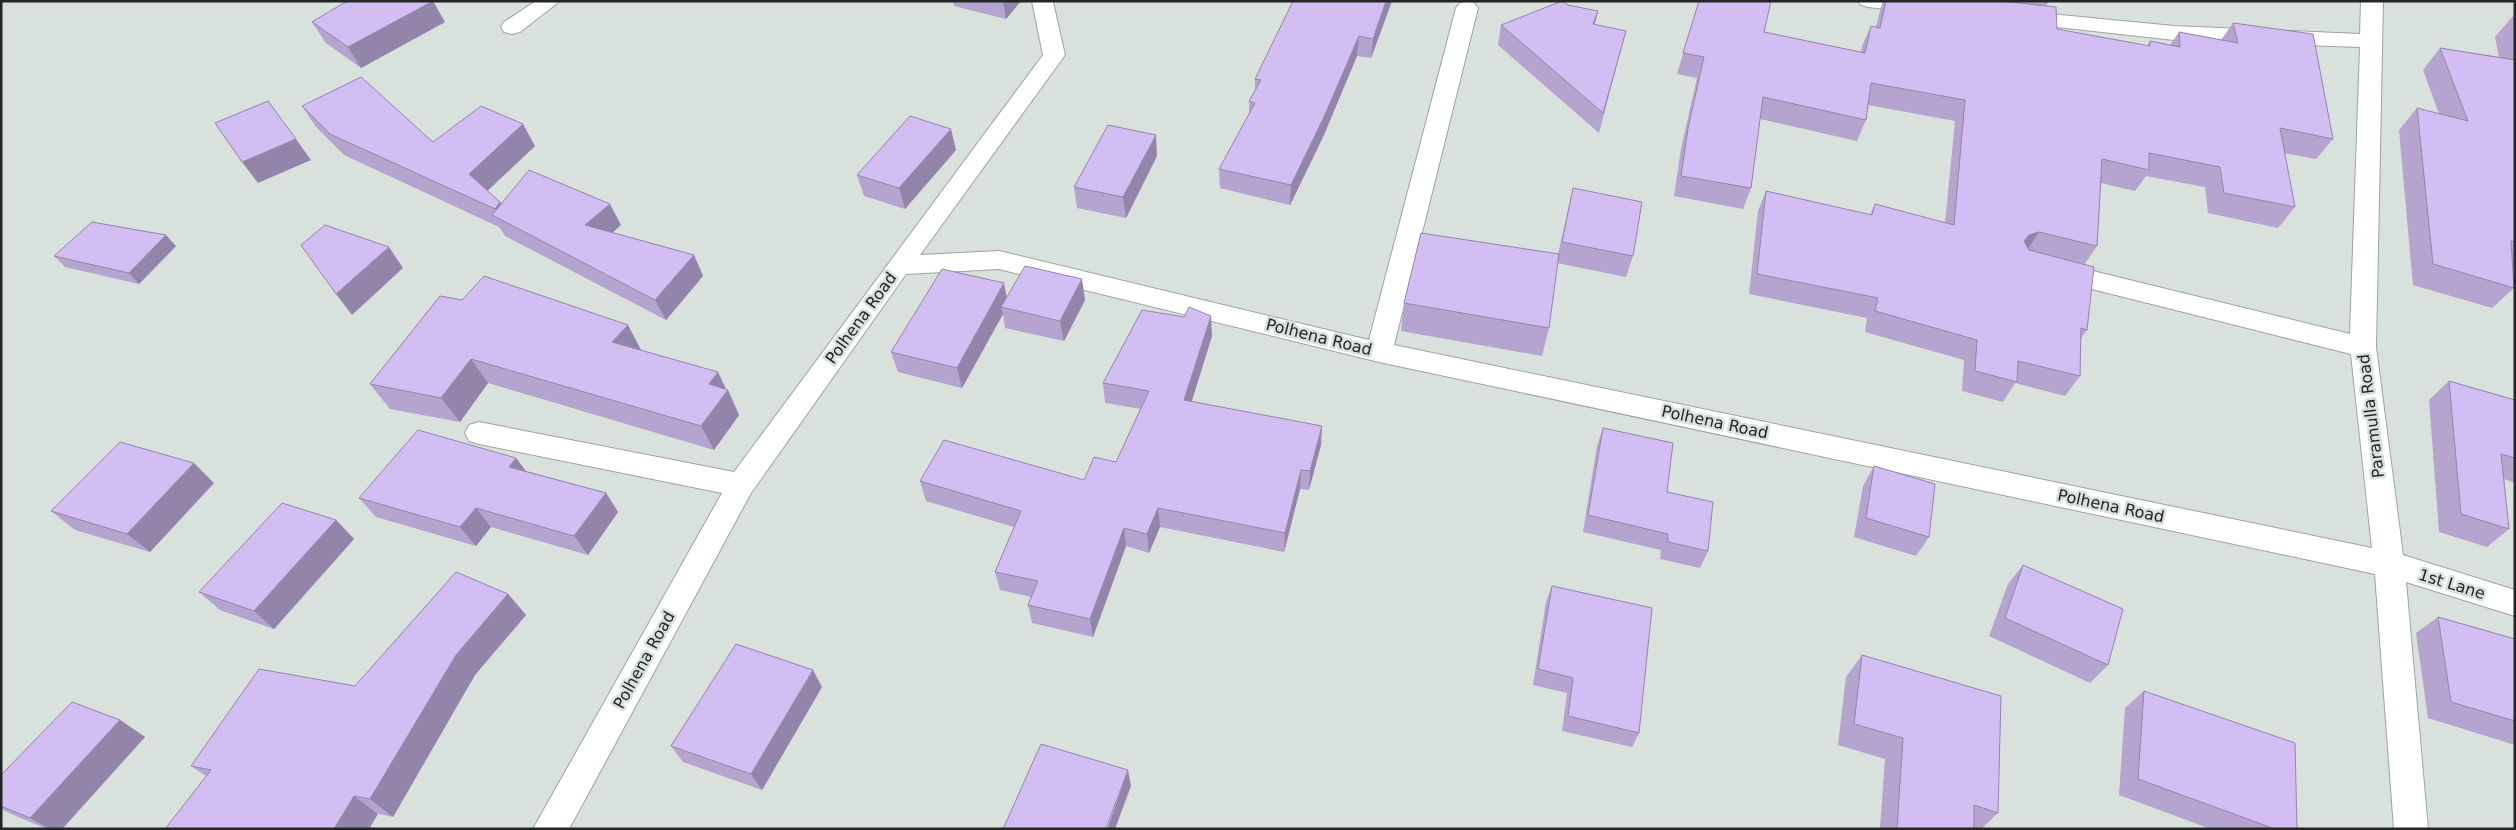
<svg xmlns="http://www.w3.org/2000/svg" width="2516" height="830" font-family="'DejaVu Sans',sans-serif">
<rect width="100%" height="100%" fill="#d9e1dc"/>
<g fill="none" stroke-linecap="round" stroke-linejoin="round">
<defs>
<g id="minor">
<polygon points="536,1 560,1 520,32 512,34 504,32 501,27 504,22"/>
<polygon points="1032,1 1053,2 1065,55 920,255 999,251 1369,340 1456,8 1460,3 1467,2 1474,3 1478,8 1394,345 2372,548 2351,354 2056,280 2047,277 2043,271 2047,265 2056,262 2350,334 2360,47 2174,40 2020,23 2012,22 2009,17 2012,12 2020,11 2174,26 2360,34 2361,1 2383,1 2376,347 2403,555 2515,590 2515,616 2406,582 2428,829 2394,829 2375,574 1379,362 999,269 906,274 751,493 569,829 533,829 722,493 479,444 469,441 465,433 469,425 479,422 734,472 1043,55"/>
<polygon points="1858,1 1923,1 1927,2 1931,7 1927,12 1920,13 1868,7 1861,5"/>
</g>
</defs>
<!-- minor casing -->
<use href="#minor" stroke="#9da49f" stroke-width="2"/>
<!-- minor -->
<use href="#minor" fill="#fff" fill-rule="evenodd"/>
</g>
<!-- wall -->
<g fill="#b5a3d0">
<polygon points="953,1 1021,1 1006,19 954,6"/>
<polygon points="1392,1 1371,58 1357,56 1323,137 1290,205 1220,188 1219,169 1249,114 1249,101 1255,90 1255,79"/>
<polygon points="1699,1 1764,32 1861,52 1862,46 1871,26 1876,27 1880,10 1883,1 2049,1 2046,6 2057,29 2147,46 2150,41 2170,45 2179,32 2221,40 2233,23 2333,139 2316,159 2284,153 2295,207 2278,228 2208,213 2205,187 2146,176 2135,191 2101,183 2097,246 2084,265 2087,330 2081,338 2080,376 2065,396 2015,383 2003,402 1962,391 1964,360 1865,332 1867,318 1749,294 1758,211 1766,191 1870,215 1875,204 1945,223 1955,121 1868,105 1866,120 1857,141 1760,119 1751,188 1743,209 1674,196 1681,149 1697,78 1677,74"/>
<polygon points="2513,16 2515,16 2515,269 2512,269 2514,288 2492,308 2413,285 2399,130 2417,108 2439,114 2423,70 2440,48 2499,57 2495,37"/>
<polygon points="312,22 445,22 361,68 326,43"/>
<polygon points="1595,24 1621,50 1599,133 1498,45 1501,25"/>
<polygon points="302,106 433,142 535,146 487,191 501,204 621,225 612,233 694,255 703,276 666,320 505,236 499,227 344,155 316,127"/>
<polygon points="956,150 905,209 864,196 857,175"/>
<polygon points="1157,156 1126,218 1077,208 1074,187"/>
<polygon points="1573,188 1633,256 1626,277 1557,263 1549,328 1542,356 1401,331 1404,303 1558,254"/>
<polygon points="176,246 139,284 65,267 54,256"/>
<polygon points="440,296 641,350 728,390 739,415 714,450 488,383 460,422 390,409 370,384"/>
<polygon points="1007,297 1085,300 1064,341 1005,328 1003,314 962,388 898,372 891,352"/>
<polygon points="1212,336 1191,402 1321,445 1309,490 1300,489 1284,552 1160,527 1149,553 1126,546 1093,637 1032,623 1028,605 1031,597 1000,590 995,572 1014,527 926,501 920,481 1084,480 1116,462 1141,409 1105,403 1103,383"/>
<polygon points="2449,381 2515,400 2515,483 2504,479 2509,529 2487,547 2439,532 2429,400"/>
<polygon points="1603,428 1667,492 1708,551 1700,568 1660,559 1661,550 1583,532 1597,446"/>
<polygon points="516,458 526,471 606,493 618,512 588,555 491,527 476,546 376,517 359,498"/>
<polygon points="1874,466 1929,537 1916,556 1854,537 1863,486"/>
<polygon points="214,483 150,552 75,530 51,511"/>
<polygon points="336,520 354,539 274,629 220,610 199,592"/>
<polygon points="2023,565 2108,665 2090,683 1989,636 2008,584"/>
<polygon points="1552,586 1639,733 1632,747 1562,731 1567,693 1533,685 1546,602"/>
<polygon points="508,594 526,615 475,675 393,817 206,776 191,766 355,686"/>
<polygon points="2438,617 2515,639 2515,745 2428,718 2416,633"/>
<polygon points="1862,655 1998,813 1981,829 1880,829 1885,759 1838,745 1846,677"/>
<polygon points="822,687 762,790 683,762 671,746"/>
<polygon points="2144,691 2297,829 2211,829 2119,795 2125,708"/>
<polygon points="120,720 145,737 62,829 47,829 9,813 1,809 1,775"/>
</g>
<!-- shaded-wall -->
<g fill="#9385a9">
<polygon points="433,1 445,22 361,68 348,47"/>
<polygon points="1003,1 1021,1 1006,19"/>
<polygon points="1386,1 1392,1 1371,58 1373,39"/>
<polygon points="1598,11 1593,31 1593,24"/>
<polygon points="1359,36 1357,56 1323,137 1290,205 1291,185"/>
<polygon points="523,124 535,146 482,196 469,174"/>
<polygon points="951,129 956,150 905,209 899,188"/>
<polygon points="1156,135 1157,156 1126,218 1123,197"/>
<polygon points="296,139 311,160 258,183 242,162"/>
<polygon points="500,202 512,223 501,220 495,209"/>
<polygon points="610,204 621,225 597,246 585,225"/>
<polygon points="2039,232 2026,252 2024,241 2029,235"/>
<polygon points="166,235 176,246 139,284 129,273"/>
<polygon points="389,247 403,268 352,315 336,294"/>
<polygon points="694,255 703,276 666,320 655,300"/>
<polygon points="1082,279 1085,300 1064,341 1060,321"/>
<polygon points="1004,283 1008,304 1001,307 1003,314 962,388 957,368"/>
<polygon points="1211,316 1212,336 1186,420 1184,400"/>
<polygon points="628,325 641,350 626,367 612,342"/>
<polygon points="471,359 488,383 460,422 441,398"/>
<polygon points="718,372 727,391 728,390 739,415 714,450 701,426 709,384"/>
<polygon points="1322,426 1321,445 1309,490 1310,471"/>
<polygon points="516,458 530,477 509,467"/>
<polygon points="194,463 214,483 150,552 127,534"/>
<polygon points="1301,470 1300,489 1284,552 1285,533"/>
<polygon points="606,493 618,512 588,555 574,536"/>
<polygon points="476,508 491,527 476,546 460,527"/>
<polygon points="1158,508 1160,527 1149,553 1147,534"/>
<polygon points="336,520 354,539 274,629 254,611"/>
<polygon points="1124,528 1126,546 1093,637 1090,619"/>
<polygon points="508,594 526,615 475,675 393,817 370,799 456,655"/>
<polygon points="813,670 822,687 762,790 751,774"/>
<polygon points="120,720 145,737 62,829 50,829 30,818"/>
<polygon points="1128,770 1131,786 1115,829 1107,829"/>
<polygon points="354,796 378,814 369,829 334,829"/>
</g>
<!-- building -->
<g fill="#d2bef2" stroke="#9385a9">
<polygon points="349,1 433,1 348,47 312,22 342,4"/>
<polygon points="1293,1 1386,1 1373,39 1359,36 1324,117 1291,185 1219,169 1255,103 1249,101 1261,80 1255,79"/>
<polygon points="1562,1 1568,5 1598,11 1593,24 1626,31 1603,113 1501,25"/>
<polygon points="1699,1 1771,1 1764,32 1865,53 1871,26 1880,28 1886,1 2001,1 2056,7 2057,29 2150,46 2150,41 2180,47 2179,32 2238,43 2233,23 2313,34 2333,139 2280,128 2295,207 2224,193 2220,167 2149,153 2149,170 2102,159 2097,246 2039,232 2029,235 2024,241 2029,250 2094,267 2087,330 2081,328 2080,376 2018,361 2017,382 1975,371 1977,340 1875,311 1878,298 1757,274 1766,191 1872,215 1875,204 1954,225 1965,100 1871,83 1866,120 1763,97 1751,188 1681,176 1688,128 1704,57 1683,53"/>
<polygon points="2440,48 2515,60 2515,242 2511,241 2514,288 2433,264 2417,108 2468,121"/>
<polygon points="361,77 433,142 481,106 523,124 469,174 500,202 495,209 330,134 302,106"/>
<polygon points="268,101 296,139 242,162 215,123"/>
<polygon points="910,116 951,129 899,188 857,175"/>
<polygon points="1108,125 1156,135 1123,197 1074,187"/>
<polygon points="529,170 610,204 585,225 694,255 655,300 492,215"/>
<polygon points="1573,188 1642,202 1633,256 1562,242"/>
<polygon points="92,222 166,235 129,273 54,256"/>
<polygon points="325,225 389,247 336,294 301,245"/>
<polygon points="1421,233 1559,254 1549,328 1404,303"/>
<polygon points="1025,266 1082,279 1060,321 1001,307"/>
<polygon points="942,269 1004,283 957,368 891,352"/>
<polygon points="484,276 628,325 612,342 718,372 709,384 728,390 701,426 471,359 441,398 370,384 440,296 462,300"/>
<polygon points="1189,307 1211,316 1184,400 1322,426 1310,471 1301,470 1285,533 1158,508 1147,534 1124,528 1090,619 1028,605 1038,581 995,572 1021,511 920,481 944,440 1084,480 1094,457 1116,462 1149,391 1103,383 1142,310 1184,317"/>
<polygon points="2449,381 2515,400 2515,458 2501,454 2509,529 2461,514"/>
<polygon points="1603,428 1673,443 1667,492 1713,502 1708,551 1668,542 1668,534 1588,515"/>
<polygon points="418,430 516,458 509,467 606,493 574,536 476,508 460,527 359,498"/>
<polygon points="120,442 194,463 127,534 51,511"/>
<polygon points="1874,466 1935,484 1929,537 1866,518"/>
<polygon points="282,503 336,520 254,611 199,592"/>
<polygon points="2023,565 2123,609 2108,665 2005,618"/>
<polygon points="456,572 508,594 456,655 370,799 354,796 334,829 165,829 211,770 191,766 259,669 355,686"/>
<polygon points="1552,586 1652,608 1639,733 1568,716 1573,678 1538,669"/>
<polygon points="2438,617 2515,639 2515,721 2451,702"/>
<polygon points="736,644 813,670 751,774 671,746"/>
<polygon points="1862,655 2001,696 1998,813 1974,805 1974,829 1897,829 1903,738 1854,724"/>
<polygon points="2144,691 2295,743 2297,829 2275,829 2138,779"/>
<polygon points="72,702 120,720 30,818 1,806 1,775"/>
<polygon points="1041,744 1128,770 1106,828 1109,829 1003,829"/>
</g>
<g text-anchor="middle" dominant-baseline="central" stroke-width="5" stroke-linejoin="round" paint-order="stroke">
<!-- street labels -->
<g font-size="16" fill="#232624" stroke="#d9e1dc">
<text transform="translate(861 318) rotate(-54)">Polhena Road</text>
<text transform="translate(1319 337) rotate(14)">Polhena Road</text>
<text transform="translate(2371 416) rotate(-97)">Paramulla Road</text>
<text transform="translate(1715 422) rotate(12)">Polhena Road</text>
<text transform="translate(2111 506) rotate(12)">Polhena Road</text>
<text transform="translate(2452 584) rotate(17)">1st Lane</text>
<text transform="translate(644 660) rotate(-61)">Polhena Road</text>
</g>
</g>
<!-- border -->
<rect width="2516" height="830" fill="none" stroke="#232624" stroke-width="5"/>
</svg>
